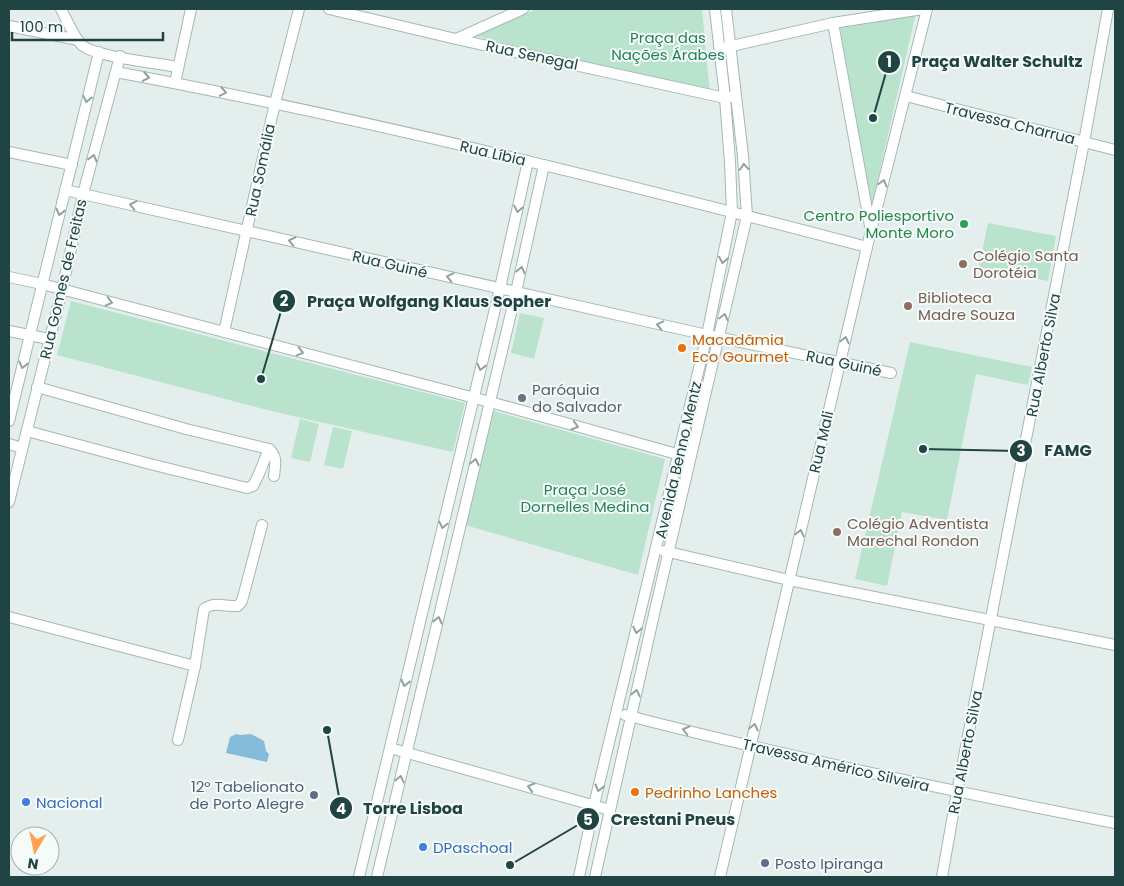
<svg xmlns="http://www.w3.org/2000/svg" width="1124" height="886" font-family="Poppins,sans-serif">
<rect width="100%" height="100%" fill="#e4efed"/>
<!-- green -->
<g fill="#bae3ce">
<polygon points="537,9 702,9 710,94 476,36"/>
<polygon points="916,13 871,209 840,28"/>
<polygon points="988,223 1056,236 1048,281 979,267"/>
<polygon points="71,301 465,403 453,452 275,412 57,355"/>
<polygon points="520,313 544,318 534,359 511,353"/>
<polygon points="910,342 1032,367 1028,385 976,374 947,520 902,512 887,586 855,579"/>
<polygon points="490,410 665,459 638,575 465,525"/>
<polygon points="300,419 319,424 310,462 291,458"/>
<polygon points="333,427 352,431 343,469 324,465"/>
</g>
<!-- water -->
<polygon fill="#86bcdb" points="236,734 241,735 251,734 264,741 266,751 269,754 267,762 226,753 230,737"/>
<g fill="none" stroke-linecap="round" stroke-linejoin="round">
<defs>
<g id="minor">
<path d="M61 9C66 18 75 40 83 46 98 57 157 63 178 67"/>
<polyline points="329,9 456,39 725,98 730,97"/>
<polyline points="833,23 870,226"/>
<polyline points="9,26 78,40"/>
<polyline points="456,39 523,9"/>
<polyline points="723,48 833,23 923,9"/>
<path d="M116 72C369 119 618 182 867 247"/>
<polyline points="175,83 191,9"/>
<polyline points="906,96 1115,150"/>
<polyline points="9,152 72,165"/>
<polyline points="65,190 707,335 891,373"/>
<polyline points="9,277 42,284 490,402 684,456"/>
<polyline points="9,331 49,339"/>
<polyline points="224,332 275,103 299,9"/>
<path d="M37 387 186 429 269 449C278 457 275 465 274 476"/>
<polyline points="9,421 99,52"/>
<polyline points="27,431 150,464 247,488 253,486 258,476 269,449"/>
<polyline points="9,444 22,448"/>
<polyline points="9,502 62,290 83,194 120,56"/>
<polyline points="664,551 789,580 1115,645"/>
<polyline points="9,617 195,666"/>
<path d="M625 715C787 757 951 791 1115 823"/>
<path d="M178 740 195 666 204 609C214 601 226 607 238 606L242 601 262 525"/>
<polyline points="390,748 610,810"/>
<polyline points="359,877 500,288 528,161"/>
<polyline points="377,877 516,292 544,165"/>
<polyline points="579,877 594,805 707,335 732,212 730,162 725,98 715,9"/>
<polyline points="595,877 655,610 747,216 743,156 726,9"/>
<polyline points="720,877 867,247 927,9"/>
<polyline points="942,877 957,792 1084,142 1108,9"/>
</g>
</defs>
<!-- minor casing -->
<use href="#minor" stroke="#a5b8b6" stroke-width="12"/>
<!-- minor -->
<use href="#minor" stroke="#fff" stroke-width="10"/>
</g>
<!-- one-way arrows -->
<defs><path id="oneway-chevron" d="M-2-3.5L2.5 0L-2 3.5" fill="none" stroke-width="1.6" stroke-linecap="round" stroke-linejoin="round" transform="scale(1.25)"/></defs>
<g stroke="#90a2a0">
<use href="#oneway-chevron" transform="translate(146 77) rotate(10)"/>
<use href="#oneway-chevron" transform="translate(223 92) rotate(11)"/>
<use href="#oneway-chevron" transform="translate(87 99) rotate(103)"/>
<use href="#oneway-chevron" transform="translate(93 158) rotate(-75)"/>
<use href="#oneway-chevron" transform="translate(744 167) rotate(-94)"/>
<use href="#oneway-chevron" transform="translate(883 183) rotate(-75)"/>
<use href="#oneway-chevron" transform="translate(133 205) rotate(-167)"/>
<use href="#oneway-chevron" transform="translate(518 209) rotate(102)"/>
<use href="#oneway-chevron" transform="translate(60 212) rotate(104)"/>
<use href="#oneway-chevron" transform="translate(292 241) rotate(-167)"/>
<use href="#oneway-chevron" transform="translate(723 260) rotate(101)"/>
<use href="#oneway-chevron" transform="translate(521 270) rotate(-78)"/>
<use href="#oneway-chevron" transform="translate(450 277) rotate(-167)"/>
<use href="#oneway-chevron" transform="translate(109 302) rotate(14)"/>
<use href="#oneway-chevron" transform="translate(724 317) rotate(-77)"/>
<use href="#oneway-chevron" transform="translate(660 325) rotate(-167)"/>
<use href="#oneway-chevron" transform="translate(845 340) rotate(-77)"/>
<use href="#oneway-chevron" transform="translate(300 352) rotate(15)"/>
<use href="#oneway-chevron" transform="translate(23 365) rotate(104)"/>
<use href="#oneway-chevron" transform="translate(481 367) rotate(104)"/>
<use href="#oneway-chevron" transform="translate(575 426) rotate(16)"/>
<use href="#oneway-chevron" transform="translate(475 462) rotate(-77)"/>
<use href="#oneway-chevron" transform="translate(443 525) rotate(103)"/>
<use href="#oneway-chevron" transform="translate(800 533) rotate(-77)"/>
<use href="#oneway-chevron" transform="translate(438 620) rotate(-76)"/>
<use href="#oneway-chevron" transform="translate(637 630) rotate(103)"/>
<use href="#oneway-chevron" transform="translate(405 683) rotate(104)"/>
<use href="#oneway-chevron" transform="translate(636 693) rotate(-77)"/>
<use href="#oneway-chevron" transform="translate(754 727) rotate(-77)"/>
<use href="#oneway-chevron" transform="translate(686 730) rotate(-166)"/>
<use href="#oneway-chevron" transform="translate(400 779) rotate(-77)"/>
<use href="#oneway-chevron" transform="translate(531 787) rotate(-164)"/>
<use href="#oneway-chevron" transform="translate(599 788) rotate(104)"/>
</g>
<!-- markers -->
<circle fill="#2e9e5b" stroke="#f5fbf9" stroke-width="2" cx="964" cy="224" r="5"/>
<g fill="#8d6e63" stroke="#f5fbf9" stroke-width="2">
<circle cx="963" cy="264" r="5"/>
<circle cx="908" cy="306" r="5"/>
<circle cx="837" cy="532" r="5"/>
</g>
<g fill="#e8710a" stroke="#f5fbf9" stroke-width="2">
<circle cx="682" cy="348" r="5"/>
<circle cx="635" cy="792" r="5"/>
</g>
<circle fill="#6b7280" stroke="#f5fbf9" stroke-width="2" cx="522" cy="398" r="5"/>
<g fill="#5c6f8a" stroke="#f5fbf9" stroke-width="2">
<circle cx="314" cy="795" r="5"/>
<circle cx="765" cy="863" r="5"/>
</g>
<g fill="#3f7fe0" stroke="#f5fbf9" stroke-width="2">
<circle cx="26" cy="802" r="5"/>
<circle cx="423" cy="847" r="5"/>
</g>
<g text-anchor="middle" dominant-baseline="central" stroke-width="4" stroke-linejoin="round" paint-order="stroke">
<!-- park labels -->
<g font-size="15" fill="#25805b" stroke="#f5fbf9">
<text x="668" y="37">Praça das<tspan x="668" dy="17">Nações Árabes</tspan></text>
<text x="585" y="489">Praça José<tspan x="585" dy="17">Dornelles Medina</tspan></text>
</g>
<!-- street labels -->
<g font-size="15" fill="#204442" stroke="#f5fbf9">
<text transform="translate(532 55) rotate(12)">Rua Senegal</text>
<text transform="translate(1010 123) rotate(14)">Travessa Charrua</text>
<text transform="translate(493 153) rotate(13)">Rua Líbia</text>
<text transform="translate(260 170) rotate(-78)">Rua Somália</text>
<text transform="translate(390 264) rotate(13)">Rua Guiné</text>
<text transform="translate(63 279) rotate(-77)">Rua Gomes de Freitas</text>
<text transform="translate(1043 355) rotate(-79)">Rua Alberto Silva</text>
<text transform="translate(844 363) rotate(12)">Rua Guiné</text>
<text transform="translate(821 442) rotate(-77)">Rua Mali</text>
<text transform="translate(678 460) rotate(-77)">Avenida Benno Mentz</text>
<text transform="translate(965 752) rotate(-79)">Rua Alberto Silva</text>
<text transform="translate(836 765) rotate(13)">Travessa Américo Silveira</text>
</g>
<!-- leisure labels -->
<g font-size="15" fill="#27864d" stroke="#f5fbf9" text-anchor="end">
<text x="954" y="215">Centro Poliesportivo<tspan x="954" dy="17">Monte Moro</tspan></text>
</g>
<!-- education labels -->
<g font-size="15" fill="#785e54" stroke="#f5fbf9" text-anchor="start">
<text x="973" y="255">Colégio Santa<tspan x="973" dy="17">Dorotéia</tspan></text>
<text x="918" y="297">Biblioteca<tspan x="918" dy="17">Madre Souza</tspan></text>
<text x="847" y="523">Colégio Adventista<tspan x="847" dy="17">Marechal Rondon</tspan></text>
</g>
<!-- food labels -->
<g font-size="15" fill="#c56008" stroke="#f5fbf9" text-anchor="start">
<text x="692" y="339">Macadâmia<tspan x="692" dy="17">Eco Gourmet</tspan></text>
<text x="645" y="792">Pedrinho Lanches</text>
</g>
<!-- worship labels -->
<g font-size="15" fill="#5b616d" stroke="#f5fbf9" text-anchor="start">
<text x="532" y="389">Paróquia<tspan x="532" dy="17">do Salvador</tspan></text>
</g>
<!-- service labels -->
<g font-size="15" fill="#4e5e75" stroke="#f5fbf9" text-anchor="end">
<text x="304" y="786">12° Tabelionato<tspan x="304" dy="17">de Porto Alegre</tspan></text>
<text x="775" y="863" text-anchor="start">Posto Ipiranga</text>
</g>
<!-- shop labels -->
<g font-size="15" fill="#366cbe" stroke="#f5fbf9" text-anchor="start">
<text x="36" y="802">Nacional</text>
<text x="433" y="847">DPaschoal</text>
</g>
</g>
<!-- callouts -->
<path fill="none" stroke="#204442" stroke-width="2" d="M873 118L889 62M261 379L284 301M923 449L1021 451M327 730L341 808M510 865L588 819"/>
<g fill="#204442" stroke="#f5fbf9" stroke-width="2">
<circle cx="873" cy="118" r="5"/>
<circle cx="261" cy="379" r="5"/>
<circle cx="923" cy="449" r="5"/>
<circle cx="327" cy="730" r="5"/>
<circle cx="510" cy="865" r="5"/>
<circle cx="889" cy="62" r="12"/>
<circle cx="284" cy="301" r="12"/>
<circle cx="1021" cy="451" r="12"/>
<circle cx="341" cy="808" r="12"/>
<circle cx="588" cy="819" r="12"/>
</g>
<g font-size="15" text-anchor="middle" font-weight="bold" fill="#fff">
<text x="889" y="67">1</text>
<text x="284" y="306">2</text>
<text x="1021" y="456">3</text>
<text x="341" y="814">4</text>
<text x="588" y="825">5</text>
</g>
<g font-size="16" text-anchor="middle" font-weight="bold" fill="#204442" stroke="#f5fbf9" stroke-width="4" stroke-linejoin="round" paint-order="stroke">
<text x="997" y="67">Praça Walter Schultz</text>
<text x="429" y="307">Praça Wolfgang Klaus Sopher</text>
<text x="1068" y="456">FAMG</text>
<text x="413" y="814">Torre Lisboa</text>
<text x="673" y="825">Crestani Pneus</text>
</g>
<!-- border -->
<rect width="1124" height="886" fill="none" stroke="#204442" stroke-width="20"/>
<!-- north arrow -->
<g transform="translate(35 851) rotate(189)"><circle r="24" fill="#f5fbf9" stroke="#a0b2b0"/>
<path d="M0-4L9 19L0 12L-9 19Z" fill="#ffa052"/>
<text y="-8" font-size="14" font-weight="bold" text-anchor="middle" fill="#204442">N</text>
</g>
<!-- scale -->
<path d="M12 32v8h151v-8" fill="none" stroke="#204442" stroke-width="2.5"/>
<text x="20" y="32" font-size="15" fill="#204442" stroke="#f5fbf9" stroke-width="4" paint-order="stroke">100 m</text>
</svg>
